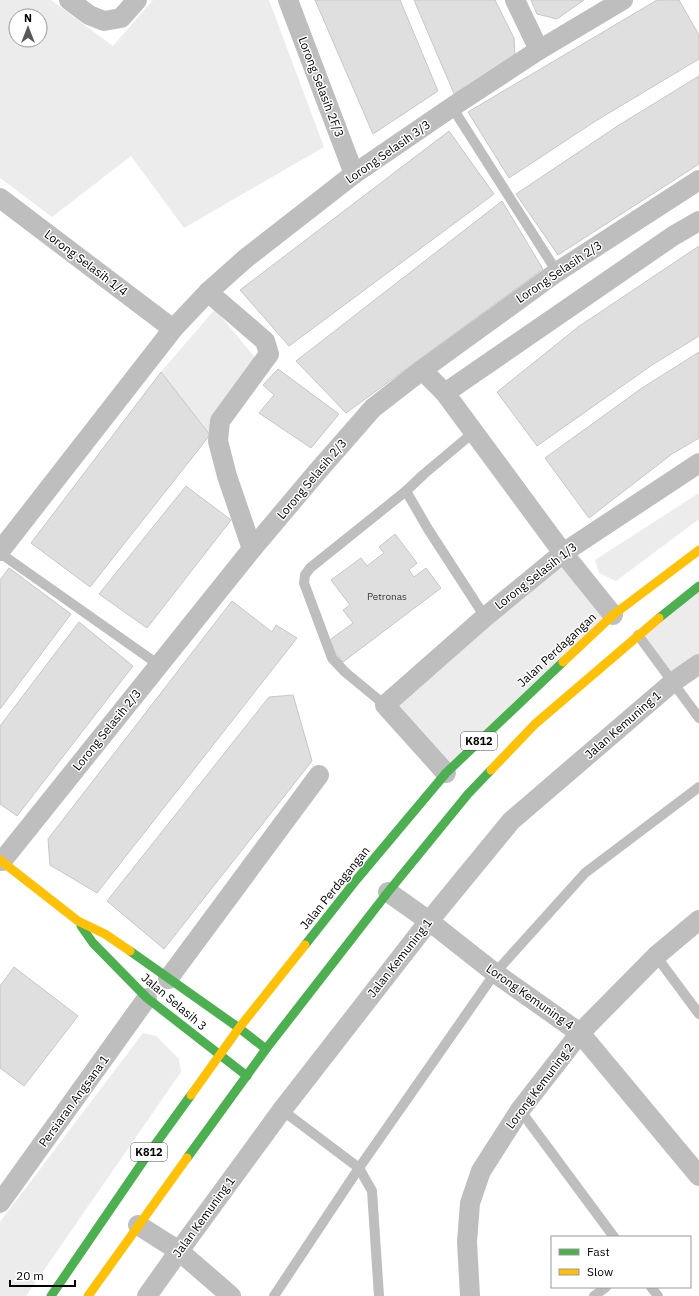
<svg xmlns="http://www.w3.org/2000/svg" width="699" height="1296" font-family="'IBM Plex Sans',sans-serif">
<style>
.green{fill:#ececec;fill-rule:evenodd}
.building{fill:#dfdfdf;stroke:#c7c7c7}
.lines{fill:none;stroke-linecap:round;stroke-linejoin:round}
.lane{stroke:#bebebe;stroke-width:10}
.street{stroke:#bebebe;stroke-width:20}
.fast{stroke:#4caf50;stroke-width:9}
.slow{stroke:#ffc107;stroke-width:9}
.labels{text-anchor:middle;stroke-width:3;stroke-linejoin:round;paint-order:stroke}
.number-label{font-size:10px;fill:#383838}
.shield{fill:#fff;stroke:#4c4c4c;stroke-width:1}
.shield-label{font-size:11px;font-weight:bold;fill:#000}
.street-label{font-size:12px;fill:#000;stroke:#fff}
</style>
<rect width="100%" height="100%" fill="#fff"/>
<!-- green -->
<g class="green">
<path d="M0,0H51L113,46L153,0H269L324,147L184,228L131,156L52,217L0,178ZM16,16H40V40H16Z"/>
<path d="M215,309L262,366L210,435L161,372Z"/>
<path d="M699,493V519L616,581L599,573L595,560Z"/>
<path d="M563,553L613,615L446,773L385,705Z"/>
<path d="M699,586V664L673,682L638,635Z"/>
<path d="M143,1033L156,1036L179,1059L181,1072L26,1296H0V1222Z"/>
</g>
<!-- building -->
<g class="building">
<path d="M315,0H400L438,91L373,134Z"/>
<path d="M414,0H495L514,38L515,56L455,96Z"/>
<path d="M531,0H584L557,19L537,14Z"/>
<path d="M657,0H679L699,35V59L594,122L509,178L468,112Z"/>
<path d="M699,76V164L558,255L516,194L619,125Z"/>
<path d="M449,131L494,194L289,346L240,290Z"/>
<path d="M502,201L543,269L346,413L296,361Z"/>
<path d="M699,246V336L652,365L537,446L497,392L578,327Z"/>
<path d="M699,352V438L672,454L589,518L545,458L642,388Z"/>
<path d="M278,369L339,414L311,448L259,413L274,395L263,385Z"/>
<path d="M161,372L210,435L90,587L31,543Z"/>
<path d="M186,486L231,520L147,628L99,594Z"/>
<path d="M395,534L417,563L409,570L414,577L426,568L441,588L343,662L327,642L353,623L343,610L350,605L331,580L361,558L367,566L384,553L379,547Z"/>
<path d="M9,568L71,614L0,709V580Z"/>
<path d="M232,601L272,632L276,625L297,638L97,893L50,865L48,839Z"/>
<path d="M79,622L133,666L17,816L0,804V726Z"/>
<path d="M293,695L312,761L164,949L107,901L269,697Z"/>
<path d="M14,967L78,1016L24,1086L0,1068V986Z"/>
</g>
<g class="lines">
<!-- lane -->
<g class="lane">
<path d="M452,107L557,272"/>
<path d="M474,432L424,474L406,491L428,529L485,617"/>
<path d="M0,553L159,665"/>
<path d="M638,635L699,718"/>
<path d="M385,705L345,672L332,658L304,583L305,575L310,568L406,491"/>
<path d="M656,956L699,1014"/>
<path d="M282,1110L359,1168L372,1191L379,1296"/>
<path d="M520,1110L614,1237"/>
<path d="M651,1287L658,1296"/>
<path d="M274,1296L359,1168L495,973L585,873L699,787"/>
<path d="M594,1296L606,1287"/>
</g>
<!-- street -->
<g class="street">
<path d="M69,0L89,15L104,21L121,18L137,0"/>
<path d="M288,0L354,174"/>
<path d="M515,0L539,50"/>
<path d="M0,198L173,329"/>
<path d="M208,292L265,341L269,354L220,421L218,441L227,476L252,549"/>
<path d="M422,370L445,393L563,553L613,615"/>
<path d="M445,393L673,236L699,221"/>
<path d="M0,551L173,329L208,292L245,259L354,174L452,107L539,50L623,0"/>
<path d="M446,773L385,705L485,617L563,553L699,463"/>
<path d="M2,861L252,549L317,472L373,408L422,370L557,272L699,180"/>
<path d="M388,892L429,921L495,973L580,1033L699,1176"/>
<path d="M168,979L319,775"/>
<path d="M0,1203L147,998"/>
<path d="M138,1225L179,1251L231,1296"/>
<path d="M147,1296L179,1251L282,1110L429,921L511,821L673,682L699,664"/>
<path d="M470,1296L467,1242L470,1203L481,1171L520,1110L580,1033L656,956L699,920"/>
</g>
<!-- fast -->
<g class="fast">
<path d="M659,618L699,586"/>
<path d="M81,926L93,943L147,998L247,1076"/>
<path d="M305,945L357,879L446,773L563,662"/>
<path d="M130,951L239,1028L266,1049"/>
<path d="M187,1158L266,1049L388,892L468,794L491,770"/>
<path d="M51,1296L144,1160L191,1095"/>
</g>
<!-- slow -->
<g class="slow">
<path d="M563,662L613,615L699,550"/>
<path d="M491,770L535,724L659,618"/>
<path d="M0,860L78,921L105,934L130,951"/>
<path d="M191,1095L239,1028L305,945"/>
<path d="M88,1296L187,1158"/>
</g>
</g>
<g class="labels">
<!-- number labels -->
<g class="number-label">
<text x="387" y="600">Petronas</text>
</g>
<!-- shield labels -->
<g class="shield">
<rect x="461" y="732" width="36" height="18" rx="3"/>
<rect x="131" y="1143" width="36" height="18" rx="3"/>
</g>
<g class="shield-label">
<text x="479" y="745">K812</text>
<text x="149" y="1156">K812</text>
</g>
<!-- street labels -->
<g class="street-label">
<text transform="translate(321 87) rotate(69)" y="4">Lorong Selasih 2F/3</text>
<text transform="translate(388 152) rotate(-35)" y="4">Lorong Selasih 3/3</text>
<text transform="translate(86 263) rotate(37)" y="4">Lorong Selasih 1/4</text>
<text transform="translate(559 272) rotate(-34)" y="4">Lorong Selasih 2/3</text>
<text transform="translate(312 479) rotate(-50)" y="4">Lorong Selasih 2/3</text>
<text transform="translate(536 576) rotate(-38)" y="4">Lorong Selasih 1/3</text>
<text transform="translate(557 650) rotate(-43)" y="4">Jalan Perdagangan</text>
<text transform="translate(623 725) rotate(-41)" y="4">Jalan Kemuning 1</text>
<text transform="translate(107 730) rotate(-51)" y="4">Lorong Selasih 2/3</text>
<text transform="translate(335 888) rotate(-51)" y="4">Jalan Perdagangan</text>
<text transform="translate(400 958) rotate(-52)" y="4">Jalan Kemuning 1</text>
<text transform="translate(530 997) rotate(35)" y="4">Lorong Kemuning 4</text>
<text transform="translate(174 1002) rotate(40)" y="4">Jalan Selasih 3</text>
<text transform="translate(540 1086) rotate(-53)" y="4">Lorong Kemuning 2</text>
<text transform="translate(74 1101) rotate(-54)" y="4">Persiaran Angsana 1</text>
<text transform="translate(204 1217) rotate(-54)" y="4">Jalan Kemuning 1</text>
</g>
</g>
<!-- legend -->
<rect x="551" y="1236" width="140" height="52" fill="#ffffff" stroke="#999999"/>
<rect x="559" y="1249" width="20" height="6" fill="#4caf50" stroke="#999999"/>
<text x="587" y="1256" font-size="12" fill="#000000">Fast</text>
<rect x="559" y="1269" width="20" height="6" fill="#ffc107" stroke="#999999"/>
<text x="587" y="1276" font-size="12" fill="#000000">Slow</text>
<!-- north arrow -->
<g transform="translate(28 28)"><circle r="19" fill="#ffffff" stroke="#999999"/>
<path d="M0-3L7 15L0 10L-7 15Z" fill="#595959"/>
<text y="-6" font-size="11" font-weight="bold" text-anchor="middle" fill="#000000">N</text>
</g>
<!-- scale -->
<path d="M10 1280v6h65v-6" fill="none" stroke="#000000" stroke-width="2"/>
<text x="16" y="1280" font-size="12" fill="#000000" stroke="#ffffff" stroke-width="3" paint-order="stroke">20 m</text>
</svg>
